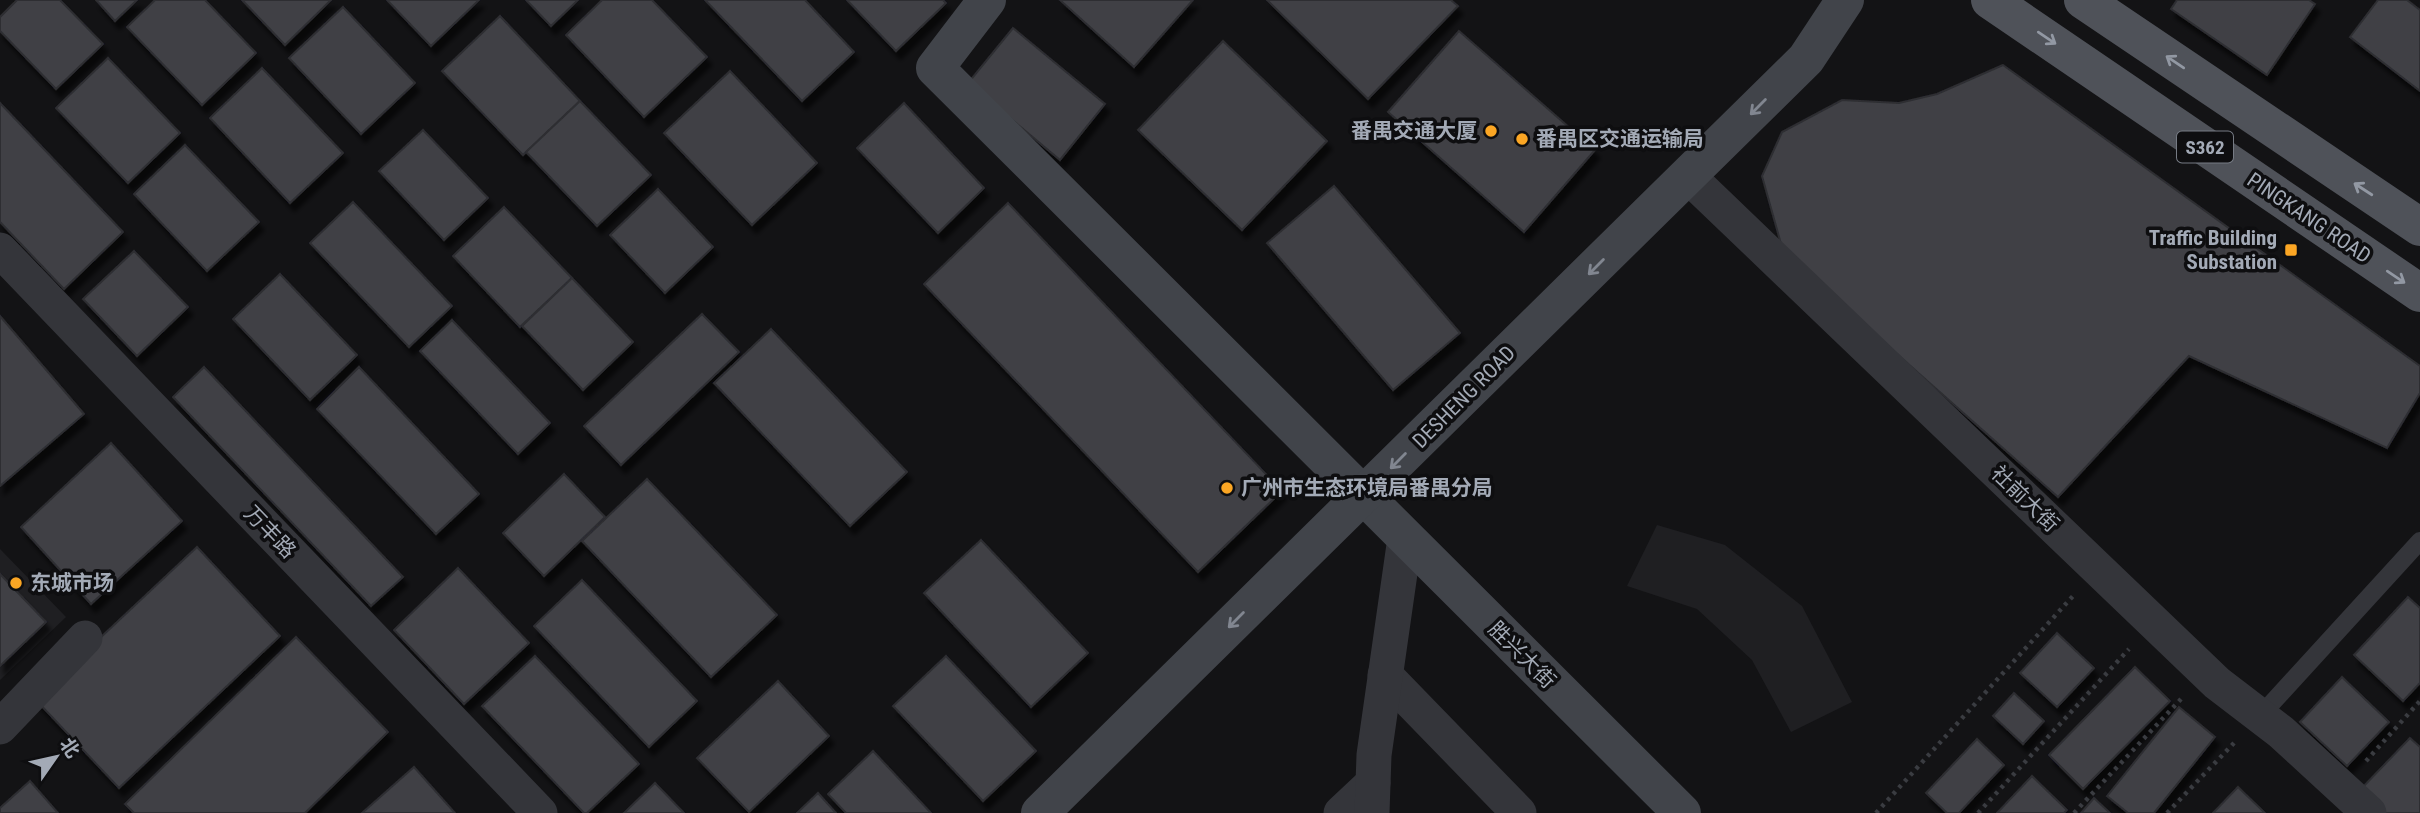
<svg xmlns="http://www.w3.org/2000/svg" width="2420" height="813" font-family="'Roboto Condensed','Noto Sans SC',sans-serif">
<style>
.built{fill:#1f1f22}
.building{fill:#3f4045;stroke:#2d2d31;stroke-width:2;filter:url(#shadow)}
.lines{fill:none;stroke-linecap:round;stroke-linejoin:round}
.path{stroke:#3a3c41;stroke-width:4.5;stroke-dasharray:3.5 5;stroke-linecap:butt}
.lane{stroke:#34353a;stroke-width:18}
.street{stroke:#34353a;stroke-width:35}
.secondary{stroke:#41444a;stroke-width:38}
.primary{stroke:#4f5259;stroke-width:38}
.oneway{stroke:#9298a3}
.oneway2{stroke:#818690}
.poi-dot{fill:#fba624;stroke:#0e0e10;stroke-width:2.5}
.labels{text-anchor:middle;stroke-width:7;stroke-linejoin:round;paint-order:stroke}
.shield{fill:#0e0e10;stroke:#767b84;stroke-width:2}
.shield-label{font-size:19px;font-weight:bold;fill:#a3aab6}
.poi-label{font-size:21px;font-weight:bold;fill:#a3aab6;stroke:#0e0e10;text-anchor:start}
.street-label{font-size:21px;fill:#a3aab6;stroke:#0e0e10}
</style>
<defs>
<filter id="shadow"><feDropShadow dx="4.5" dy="8" stdDeviation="2" flood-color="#0009"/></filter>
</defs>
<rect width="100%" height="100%" fill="#131315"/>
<!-- built -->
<g class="built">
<path d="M1657,525L1725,545L1802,606L1852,702L1791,732L1752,660L1697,609L1627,586Z"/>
<path d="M0,549L66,617L0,680Z"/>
</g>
<!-- building -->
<g class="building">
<path d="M17,0H60L103,44L56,89L0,31V17Z"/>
<path d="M96,0H137L115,21Z"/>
<path d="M155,0H205L256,53L202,105L127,27Z"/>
<path d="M242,0H331L285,45Z"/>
<path d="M387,0H479L431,46Z"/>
<path d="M526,0H578L551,26Z"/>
<path d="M602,0H652L707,57L644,117L566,35Z"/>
<path d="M705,0H805L854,52L802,101Z"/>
<path d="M847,0H943L946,3L896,51Z"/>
<path d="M1060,0H1193L1134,67Z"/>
<path d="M1267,0H1451L1458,6L1368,99Z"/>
<path d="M2177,0H2309L2315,4L2267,75L2171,9Z"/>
<path d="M2378,0H2407L2420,10V91L2350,37Z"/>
<path d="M343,7L415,83L361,134L289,58Z"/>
<path d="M500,16L580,101L523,155L442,71Z"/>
<path d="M1013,28L1105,104L1060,160L968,83Z"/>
<path d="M1459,31L1595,150L1524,232L1388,112Z"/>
<path d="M1223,41L1327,141L1242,230L1138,130Z"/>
<path d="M108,58L180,133L128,183L56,108Z"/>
<path d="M2003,65L2420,366V393L2387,448L2189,356L2058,497L1871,331L1781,244L1762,176L1782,132L1842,100L1899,103L1937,94Z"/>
<path d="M262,68L343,153L290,203L210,118Z"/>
<path d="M730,71L817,163L752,225L664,133Z"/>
<path d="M580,101L651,175L597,226L526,152Z"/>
<path d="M0,103L123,232L64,289L0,222Z"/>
<path d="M904,103L984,188L938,233L857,148Z"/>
<path d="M423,130L488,198L444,240L379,171Z"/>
<path d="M185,145L259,222L207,271L134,194Z"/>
<path d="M1334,186L1460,333L1393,390L1267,243Z"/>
<path d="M658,189L713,247L665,293L610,235Z"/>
<path d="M353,202L452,306L409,347L310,243Z"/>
<path d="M1008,203L1282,491L1198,572L924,284Z"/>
<path d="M504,207L572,278L520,327L453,256Z"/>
<path d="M134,251L188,307L137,356L83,299Z"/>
<path d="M280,274L357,355L310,400L233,319Z"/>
<path d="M572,278L633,342L583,390L522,326Z"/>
<path d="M702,314L739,352L621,465L584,426Z"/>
<path d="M0,316L84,414L0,486Z"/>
<path d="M452,320L550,423L518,454L420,351Z"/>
<path d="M771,329L907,472L850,526L714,383Z"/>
<path d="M204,367L403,577L371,606L173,397Z"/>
<path d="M359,367L479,494L436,534L317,409Z"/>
<path d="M111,443L182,521L91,604L21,527Z"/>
<path d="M564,474L605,517L544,576L503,533Z"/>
<path d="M647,479L777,615L711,677L582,541Z"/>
<path d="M981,540L1088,653L1031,707L924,593Z"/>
<path d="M197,547L280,636L119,788L35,699Z"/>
<path d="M458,568L529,643L464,704L394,630Z"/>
<path d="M0,574L46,622L0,666Z"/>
<path d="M582,580L697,701L649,747L534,626Z"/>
<path d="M2408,597L2420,608V683L2403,701L2354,655Z"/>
<path d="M2057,633L2094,668L2057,707L2020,673Z"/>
<path d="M296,637L388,732L305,813H134L125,804Z"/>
<path d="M535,656L639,764L587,813H584L482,706Z"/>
<path d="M946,656L1036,751L983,801L893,706Z"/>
<path d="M2135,667L2170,701L2083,789L2049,755Z"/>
<path d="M2342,677L2389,722L2347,766L2300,722Z"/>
<path d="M778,681L829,736L749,812L697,758Z"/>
<path d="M2014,693L2044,721L2023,744L1993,716Z"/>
<path d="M2179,707L2215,737L2154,813H2128L2107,796Z"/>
<path d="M2410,738L2420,747V813H2385L2360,790Z"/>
<path d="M1977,739L2004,765L1959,813H1947L1926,793Z"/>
<path d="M873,751L931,813H846L828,794Z"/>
<path d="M414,767L455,813H362Z"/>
<path d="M2032,776L2067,810L2064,813H1997Z"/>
<path d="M30,781L58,813H0V808Z"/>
<path d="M655,783L684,813H624Z"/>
<path d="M2238,787L2265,813H2213Z"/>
<path d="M818,793L836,813H797Z"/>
<path d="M2094,798L2110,813H2081Z"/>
</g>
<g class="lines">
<!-- path -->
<g class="path">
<path d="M2366,761L2420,701"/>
<path d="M1876,813L2073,596"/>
<path d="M1978,813L2129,649"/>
<path d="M2074,813L2181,699"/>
<path d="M2167,813L2234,743"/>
</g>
<!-- lane -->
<path class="lane" d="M2260,716L2420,541"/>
<!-- street -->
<g class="street">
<path d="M1688,176L2217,683L2281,732L2369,813"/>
<path d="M0,250L540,813"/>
<path d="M1385,675L1519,813"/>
<path d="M0,727L85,638"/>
<path d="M1341,813L1373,783"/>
<path d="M1372,813L1374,755L1405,538"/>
</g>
<!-- secondary -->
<g class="secondary">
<path d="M987,0L935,68L1682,813"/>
<path d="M1040,813L1806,59L1845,0"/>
</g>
<!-- primary -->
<g class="primary">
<path d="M1990,0L2420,293"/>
<path d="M2083,0L2420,227"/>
</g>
</g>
<!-- one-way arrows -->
<defs><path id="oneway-shaft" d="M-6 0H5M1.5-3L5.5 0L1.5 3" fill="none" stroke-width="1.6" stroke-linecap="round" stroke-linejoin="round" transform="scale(1.75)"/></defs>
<g class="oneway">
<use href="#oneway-shaft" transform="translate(2047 38) rotate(34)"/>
<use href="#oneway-shaft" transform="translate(2175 62) rotate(-146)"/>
<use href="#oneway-shaft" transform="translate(2363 189) rotate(-147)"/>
<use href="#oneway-shaft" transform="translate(2396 277) rotate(34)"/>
</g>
<g class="oneway2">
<use href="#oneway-shaft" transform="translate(1758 107) rotate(135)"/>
<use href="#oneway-shaft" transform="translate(1596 267) rotate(135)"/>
<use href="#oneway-shaft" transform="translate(1398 461) rotate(135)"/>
<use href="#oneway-shaft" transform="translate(1236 620) rotate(135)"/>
</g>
<!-- markers -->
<g class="poi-dot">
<circle cx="1491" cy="131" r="7"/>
<circle cx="1522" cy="139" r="7"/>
<rect x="2284" y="243" width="14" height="14" rx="3.5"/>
<circle cx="1227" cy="488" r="7"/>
<circle cx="16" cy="583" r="7"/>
</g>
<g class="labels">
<!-- shield labels -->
<rect class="shield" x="2177" y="131.5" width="56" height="31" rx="5"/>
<g class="shield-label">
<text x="2205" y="154">S362</text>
</g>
<!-- poi labels -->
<g class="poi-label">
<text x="1477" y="138" text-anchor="end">番禺交通大厦</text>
<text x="1536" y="146">番禺区交通运输局</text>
<text x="2277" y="245" text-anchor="end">Traffic Building<tspan x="2277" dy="24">Substation</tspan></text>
<text x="1241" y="495">广州市生态环境局番禺分局</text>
<text x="30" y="590">东城市场</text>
</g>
<!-- street labels -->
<g class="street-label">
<text transform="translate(2309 218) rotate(34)" y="7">PINGKANG ROAD</text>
<text transform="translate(1464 397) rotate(-45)" y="7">DESHENG ROAD</text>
<text transform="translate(2025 499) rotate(44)" y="7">社前大街</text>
<text transform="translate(270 532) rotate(46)" y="7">万丰路</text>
<text transform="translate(1522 655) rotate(45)" y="7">胜兴大街</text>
</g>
</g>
<!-- north arrow -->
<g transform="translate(56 757) rotate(56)" stroke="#0e0e10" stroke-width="5" paint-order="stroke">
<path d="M0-5L12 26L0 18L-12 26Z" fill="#a3aab6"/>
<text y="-10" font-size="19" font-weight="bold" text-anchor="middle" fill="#a3aab6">北</text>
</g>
</svg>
